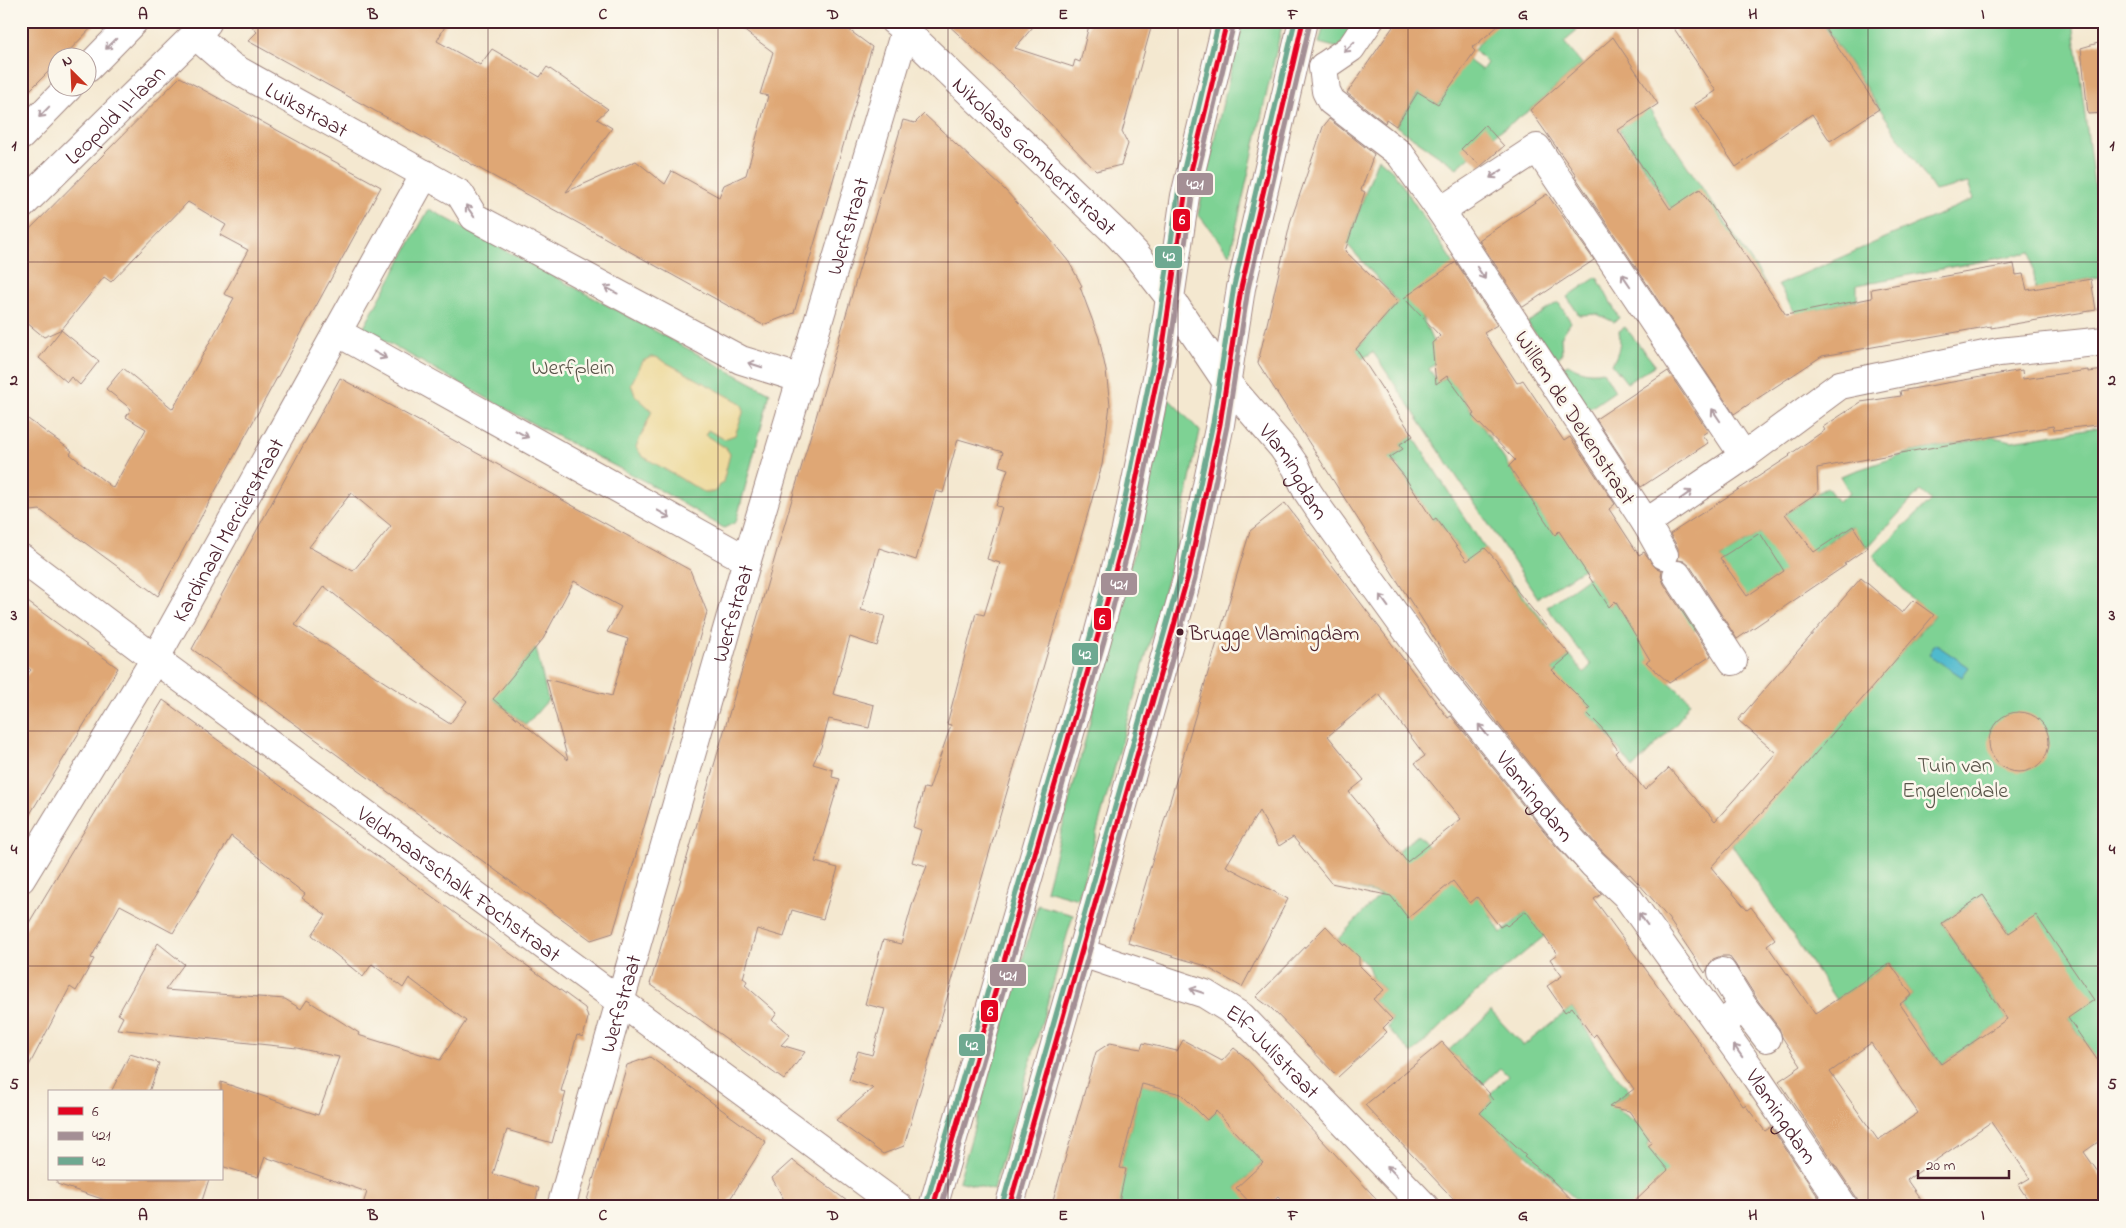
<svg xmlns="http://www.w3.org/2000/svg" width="2126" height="1228" font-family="'Indie Flower',sans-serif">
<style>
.green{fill:#7ed294;stroke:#647860}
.sand{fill:#eeda9e;stroke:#9c7c64}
.water{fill:#50bacd;stroke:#4d6c7c}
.building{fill:#dfa775;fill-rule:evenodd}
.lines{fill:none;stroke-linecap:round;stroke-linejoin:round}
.minor-casing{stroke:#9f847e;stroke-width:30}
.major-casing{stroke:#9f847e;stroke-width:30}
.minor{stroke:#fff;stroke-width:28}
.major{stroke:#fff;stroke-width:28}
.bus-1-casing{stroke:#fbf7ec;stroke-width:9}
.bus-2-casing{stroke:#fbf7ec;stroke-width:9}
.bus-3-casing{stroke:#fbf7ec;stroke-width:9}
.bus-1{stroke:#e40521;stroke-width:5}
.bus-2{stroke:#a48f95;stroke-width:5}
.bus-3{stroke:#6ea991;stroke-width:5}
.oneway{stroke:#ae9aa0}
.grid{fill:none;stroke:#4a1f2b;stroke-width:1;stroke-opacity:0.55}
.bus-dot{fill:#4a1f2b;stroke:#fbf7ec;stroke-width:2}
.labels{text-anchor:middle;stroke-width:5;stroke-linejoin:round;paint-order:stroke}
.bus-label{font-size:21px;fill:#4a1f2b;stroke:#fbf7ec;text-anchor:start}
.street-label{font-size:22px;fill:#4a1f2b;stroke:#fbf7ec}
.park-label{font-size:22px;fill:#5a554a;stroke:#fbf7ec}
.line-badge{stroke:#fbf7ec;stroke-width:2}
.badge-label{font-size:14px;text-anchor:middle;font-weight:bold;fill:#fff}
.neatline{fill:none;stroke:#4a1f2b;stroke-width:2}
.grid-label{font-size:16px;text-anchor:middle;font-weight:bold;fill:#4a1f2b}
</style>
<rect width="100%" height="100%" fill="#fbf7ec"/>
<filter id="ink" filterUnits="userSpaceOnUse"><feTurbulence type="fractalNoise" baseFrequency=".02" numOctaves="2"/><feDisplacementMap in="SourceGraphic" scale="10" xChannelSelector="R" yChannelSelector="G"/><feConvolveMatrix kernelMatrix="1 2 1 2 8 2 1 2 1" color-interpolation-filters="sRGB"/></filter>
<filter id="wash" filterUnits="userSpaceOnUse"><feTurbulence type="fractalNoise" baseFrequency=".0096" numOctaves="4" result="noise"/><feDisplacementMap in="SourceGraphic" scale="20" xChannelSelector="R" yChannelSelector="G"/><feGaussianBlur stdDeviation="1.12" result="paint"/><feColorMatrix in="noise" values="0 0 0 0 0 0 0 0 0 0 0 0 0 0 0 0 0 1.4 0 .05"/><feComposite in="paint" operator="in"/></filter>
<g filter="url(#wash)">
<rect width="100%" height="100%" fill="#f4e8d0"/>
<!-- green -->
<g class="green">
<path d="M1243,21H1283L1230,255L1198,214L1217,127Z"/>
<path d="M1325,21H1358L1338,48L1319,43Z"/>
<path d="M1502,21H1571L1577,31L1564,42L1582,64L1530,110L1494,135L1457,168L1396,126L1419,92L1438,104L1446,93L1454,50L1482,70L1487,63L1474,50L1491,28Z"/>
<path d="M1821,21H2073L2101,239L2103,276L2036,290L2031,252L1857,285V300L1796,314L1778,285L1974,199L1968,183L1935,191Z"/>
<path d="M1649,109L1760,274L1769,291L1759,343L1619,129Z"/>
<path d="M1378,158L1393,171L1454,264L1417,305L1433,342L1443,354L1429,369L1438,382L1448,376L1555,534L1559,531L1591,564L1538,598L1373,352L1362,359L1356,350L1398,302L1347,244Z"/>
<path d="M429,209L770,393L736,522L724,528L648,483L537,426L363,329Z"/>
<path d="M1597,277L1619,318L1614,322L1597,314L1579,315L1567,297Z"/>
<path d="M1558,302L1571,322L1561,337L1562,355L1556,359L1527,323Z"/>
<path d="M1625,327L1655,365L1627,383L1612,364C1619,353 1621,343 1619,331Z"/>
<path d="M1568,364C1579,371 1589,374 1603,371L1615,391L1586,411L1562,367Z"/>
<path d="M1169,399L1200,431L1176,548L1078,899L1046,890L1139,534Z"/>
<path d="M2105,426V1071L1983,895L1942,923L2007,1019L1941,1064L1901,1004L1912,995L1890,963L1836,1000L1732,845L1934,616L1913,600L1873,556L1931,500L1920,491L1867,548L1852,526L1746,597L1720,558L1760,533L1768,544L1794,526L1785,514L1827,487L1838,502L1850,493L1840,476L1911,452L1993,437L2012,441Z"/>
<path d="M1413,436L1481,543L1549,628L1519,653L1445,555L1457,546L1436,518L1426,525L1424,506L1395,462L1391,464L1388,459L1403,449L1400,444Z"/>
<path d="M1590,576L1609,607L1615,601L1633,630L1678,600L1701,626L1647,662L1690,701L1678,722L1633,768L1601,726L1586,712L1590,708L1570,688L1568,689L1552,670L1570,655L1584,673L1591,665L1547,607Z"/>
<path d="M536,648L548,700L526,725L492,698Z"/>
<path d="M1418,835L1440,863L1490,868L1461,891L1470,902L1493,885L1505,901L1489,913L1501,933L1534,905L1553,929L1475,993L1412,1054L1388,1028L1392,1019L1373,999L1384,989L1372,978L1368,966L1338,939L1380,895L1351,887Z"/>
<path d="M1038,905L1073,915L993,1190L959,1181Z"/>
<path d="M1572,1007L1608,1065L1630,1092L1614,1103L1617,1109L1639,1124L1650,1139L1648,1146L1676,1135L1671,1207H1584L1507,1137L1468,1125L1493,1100L1489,1095L1508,1076L1500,1068L1483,1084L1449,1050L1491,1011L1523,1046Z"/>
<path d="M1128,1080L1185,1095L1207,1120L1220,1108C1233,1129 1244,1149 1267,1158L1236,1188L1257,1207H1133L1099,1199L1124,1178L1126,1170L1120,1168L1137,1103Z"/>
</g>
<!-- sand -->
<path class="sand" d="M651,357H656L739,402L743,407V413L735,435L724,439L708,430L705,435L726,448L730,454L723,482L714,492H704L642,456L636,447L652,411L635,395L631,384L643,361Z"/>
<!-- water -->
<path class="water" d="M1935,644L1969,667L1962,677L1929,655Z"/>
<g id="blocks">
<!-- building -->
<g class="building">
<path d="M21,21H98L62,58H58V62L21,99Z"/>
<path d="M247,21H448L437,41L480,65L492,49L540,77L547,67L608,109L597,119L612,128L566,192L636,161L665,184L672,171L719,197L724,185L746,175L768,96L760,94L773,52L731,21H837L872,47L794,313L763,325L248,41L257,32Z"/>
<path d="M944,21H1038L1015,48L1073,67L1075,60L1080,62L1090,21H1153L1122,132L1128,144L1121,165L1096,171L1014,86Z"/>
<path d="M1397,21H1504L1472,48L1475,51L1438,104L1418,92L1396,126L1386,119L1385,123L1347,93Z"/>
<path d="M1669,21H1820L1879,109L1830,141L1812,114L1736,167L1694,105L1716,91Z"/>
<path d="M1613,37L1658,104L1618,130L1670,209L1700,189L1786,315L1872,298L1871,289L2014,264L2016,275L2023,274L2027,290L2091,279L2096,310L1991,328V326L1822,356L1734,414L1575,176L1576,175L1530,110Z"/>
<path d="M2105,41V113L2088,114L2081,48Z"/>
<path d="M180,77L381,187L158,596L40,510L31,511L21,446V414L72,451L70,454L113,488L146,429L126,417L131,409L106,389L123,368L173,409L234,298L224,294L248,250L220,235L226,225L188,202L111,282L104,277L62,329L44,337L21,318V238Z"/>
<path d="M924,114L1004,189L1045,233L1069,262L1082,286L1080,287L1099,338L1106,371L1110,405L1102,465L904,1146L883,1154L836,1120L873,1088L849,1080L858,1051L872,1055L885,1009L865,1004L883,940L901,944L913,902L927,866L912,862L921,830L913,827L924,788L929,789L951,725L947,724L976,613L984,615L1000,563L987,559L1002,507L996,506L1008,469L999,466L1003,452L958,439L943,493L936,491L916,560L879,548L861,610L885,616L877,646L850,637L833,694L874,705L869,728L829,719L821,747L813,764L833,770L832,777L840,779L815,862L838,868L823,919L792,910L784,937L757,929L743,978L747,981L745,985L777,1013L772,1020L790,1035L781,1045L805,1052L784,1080L650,984L903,120L915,123Z"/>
<path d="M1329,119L1374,154L1361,190L1365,192L1345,251L1398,302L1356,349L1413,436L1400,444L1403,449L1389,458L1404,476L1433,520L1436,518L1467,561L1485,548L1496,560L1518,592L1570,655L1552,670L1590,708L1586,712L1601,727L1618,750L1615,753L1645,790L1669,768L1715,821L1776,753L1738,720L1861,578L1902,613L1913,600L1934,615L1791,782L1711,867L1747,910L1751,907L1764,924L1775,939L1767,945L1815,1014L1890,963L1912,995L1900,1004L1941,1064L2007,1019L1942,923L1983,895L2009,933L2036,915L2094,1000L2068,1018L2105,1071V1137L2084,1152L2105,1182V1207H2033L2018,1185L2030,1178L1991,1122L1907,1180L1926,1207H1859L1857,1198L1779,1081L1801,1066L1782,1037L1779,1028L1759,1002L1735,964L1729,956H1721L1713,959L1705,973L1668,918L1654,901L1630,874L1628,875L1604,853L1580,826L1450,663L1258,363L1291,220L1323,127ZM1871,1043L1918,1113L1878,1140L1830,1072Z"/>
<path d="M1485,125L1504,146L1481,166L1461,149Z"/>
<path d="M1547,194L1594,260L1523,307L1479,240Z"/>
<path d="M1456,262L1497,325L1484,333L1517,383L1523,380L1564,441L1570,437L1615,504L1609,509L1639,555L1644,552L1656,568L1662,570L1661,576L1664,584L1711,656L1669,683L1646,662L1650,660L1615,601L1609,607L1559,531L1555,535L1509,466L1515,460L1472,416L1475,414L1447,376L1436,384L1432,343L1440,336L1404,298Z"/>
<path d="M61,330L99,361L80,385L71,377L67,382L39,358Z"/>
<path d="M2022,370L2023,379L2088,370V372L2105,370V424L2054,430L2053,426L1817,468L1818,492L1785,514L1814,552L1853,526L1867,548L1844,564L1846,565L1737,639L1690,566L1684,561L1678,560V548L1670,534L1790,456L1789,455L1825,430L1823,427L1861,402L1901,396L1900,391ZM1760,533L1784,571L1747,596L1720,558Z"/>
<path d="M1668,371L1708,431L1702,435L1708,443L1641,487L1596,419Z"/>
<path d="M340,378L690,570L707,612L613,933L591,940L192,649ZM351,493L391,526L353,571L309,547ZM574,581L621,607L607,632L628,639L612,696L546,679L568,760L493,699L543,639ZM324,586L467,701L450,724L295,625Z"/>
<path d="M1285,503L1448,718L1451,716L1556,846L1602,894L1594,899L1708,1054L1743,1106L1745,1105L1765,1131L1771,1127L1825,1207H1629L1668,1170L1648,1146L1652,1143L1629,1111L1609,1107L1634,1089L1596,1034L1593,1037L1572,1007L1565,1012L1547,986L1562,976L1550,959L1557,954L1526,911L1507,926L1505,924L1500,927L1477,897L1470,903L1453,881L1408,918L1391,896L1331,883L1293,837L1279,846L1259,811L1226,866L1288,899L1242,987L1203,965L1128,943L1250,531ZM1379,694L1425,756L1415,763L1461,819L1407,862L1349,792L1364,780L1328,736Z"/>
<path d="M21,597L118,668L21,829V681L31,670L21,662Z"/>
<path d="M163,700L585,1008L588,1018L583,1037L577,1035L561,1091L566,1092L552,1143L507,1130L493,1174L539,1188L534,1207H362L367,1192L265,1157L258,1177L221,1166V1082L318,1115L339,1057L297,1048L117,1029L123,1017L118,1014L158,943L184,964L165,990L285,999L301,1009L307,1000L359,1033L358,1035L440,1060L466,1021L409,978L403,988L372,964L363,977L312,935L326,915L302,898L305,894L231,836L173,933L120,905L91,958L94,959L76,991L70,987L21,1081V936Z"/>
<circle cx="2019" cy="742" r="30"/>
<path d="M1326,926L1344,945L1345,944L1359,957V965L1384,990L1373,999L1392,1019L1383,1028L1387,1032L1338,1077L1271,1008L1256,997Z"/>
<path d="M1183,1040L1222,1061L1234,1048L1244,1056L1384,1207H1287L1278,1197L1267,1207H1254L1236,1188L1263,1163L1216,1111L1207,1120L1181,1094L1142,1084L1120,1168L1126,1169L1118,1207H1051L1096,1052L1110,1043L1141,1049L1143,1043L1177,1051Z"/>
<path d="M1442,1042L1490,1094L1489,1095L1493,1100L1480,1113L1526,1155L1524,1157L1550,1178L1578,1207H1461L1365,1105Z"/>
<path d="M130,1054L159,1063L149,1092H111Z"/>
<path d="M650,1057L766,1142L725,1207H585L627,1065Z"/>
<path d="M792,1160L855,1207H788L772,1178Z"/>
<path d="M57,1179H209L200,1207H126L57,1184Z"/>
</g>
</g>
</g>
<g filter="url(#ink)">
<use href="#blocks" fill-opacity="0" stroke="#9f847e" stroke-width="1"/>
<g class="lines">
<defs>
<g id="minor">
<path id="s1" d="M894,21L905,30L1118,235L1135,253L1170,298"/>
<path id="s2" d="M195,35L232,67L460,194L474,217L741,360L802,379"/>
<path d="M1323,67L1326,91L1331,101L1400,154L1441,211"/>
<path d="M1323,67L1351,48L1369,21"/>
<path d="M88,68L134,21"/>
<path d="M21,136L68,88"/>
<path id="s3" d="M21,206L207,23"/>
<path d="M337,332L747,560"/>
<path id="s4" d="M1228,384L1283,448L1296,467L1307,491L1319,509L1444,682L1568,836L1593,864L1626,895L1752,1071L1844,1207"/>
<path d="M1646,523L1744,456L1840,385L1999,352L2105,341"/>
<path d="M1664,555L1646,523L1441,211L1537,148L1744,456"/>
<path id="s5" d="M21,558L155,659L899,1207"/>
<path d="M1677,575L1733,661"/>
<path id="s6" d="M21,879L155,659L425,174"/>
<path id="s7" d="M1082,953L1205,994L1242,1017L1425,1207"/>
<path d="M1744,1008L1767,1038"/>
<path d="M1719,1025L1744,1008L1722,972"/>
<path id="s8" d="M561,1207L747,560L908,21"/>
</g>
<g id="major">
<path d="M1170,298L1228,384"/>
<path d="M933,1207L1097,639L1126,530L1161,359L1185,196L1227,21"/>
<path d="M1009,1207L1188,576L1220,424L1241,288L1303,21"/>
</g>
</defs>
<!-- minor casing -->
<use href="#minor" class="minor-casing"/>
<!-- major casing -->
<use href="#major" class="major-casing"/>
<!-- minor -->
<use href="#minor" class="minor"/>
<!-- major -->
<use href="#major" class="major"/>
<defs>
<g id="bus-1">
<path d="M933,1207L1097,639L1126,530L1161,359L1185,196L1227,21"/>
<path d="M1009,1207L1188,576L1220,424L1241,288L1303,21"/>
</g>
<g id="bus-2">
<path d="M941,1207L1104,641L1133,532L1168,361L1192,197L1234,23"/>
<path d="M1017,1207L1195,578L1227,426L1248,289L1310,23"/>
</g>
<g id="bus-3">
<path d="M926,1205L1090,637L1119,528L1154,358L1178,194L1219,21"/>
<path d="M1002,1205L1181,574L1213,423L1234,286L1295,21"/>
</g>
</defs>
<!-- bus-1 casing -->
<use href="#bus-1" class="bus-1-casing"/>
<!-- bus-2 casing -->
<use href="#bus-2" class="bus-2-casing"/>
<!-- bus-3 casing -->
<use href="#bus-3" class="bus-3-casing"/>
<!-- bus-1 -->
<use href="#bus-1" class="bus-1"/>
<!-- bus-2 -->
<use href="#bus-2" class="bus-2"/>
<!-- bus-3 -->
<use href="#bus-3" class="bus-3"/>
</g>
<!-- one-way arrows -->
<defs><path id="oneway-shaft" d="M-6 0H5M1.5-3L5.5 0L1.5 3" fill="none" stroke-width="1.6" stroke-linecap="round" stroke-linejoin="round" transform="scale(1.25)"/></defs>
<g class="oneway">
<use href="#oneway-shaft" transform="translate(111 44) rotate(135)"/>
<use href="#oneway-shaft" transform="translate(1349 47) rotate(136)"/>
<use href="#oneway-shaft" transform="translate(44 112) rotate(134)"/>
<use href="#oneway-shaft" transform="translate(1496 174) rotate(147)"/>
<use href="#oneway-shaft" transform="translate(470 211) rotate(-125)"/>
<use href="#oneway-shaft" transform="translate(1481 273) rotate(56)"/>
<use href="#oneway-shaft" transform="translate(1626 280) rotate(-124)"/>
<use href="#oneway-shaft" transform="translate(611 290) rotate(-152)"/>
<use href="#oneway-shaft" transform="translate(380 355) rotate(29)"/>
<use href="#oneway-shaft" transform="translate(755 365) rotate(-162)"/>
<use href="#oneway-shaft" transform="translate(1716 415) rotate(-124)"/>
<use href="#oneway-shaft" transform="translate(522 434) rotate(29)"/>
<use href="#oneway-shaft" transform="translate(1686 495) rotate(-35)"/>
<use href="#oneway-shaft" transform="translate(664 514) rotate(29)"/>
<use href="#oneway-shaft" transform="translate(1384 601) rotate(-126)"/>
<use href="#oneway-shaft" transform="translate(1483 730) rotate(-129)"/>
<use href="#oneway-shaft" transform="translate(1643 919) rotate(-126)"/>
<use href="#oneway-shaft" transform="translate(1197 991) rotate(-162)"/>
<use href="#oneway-shaft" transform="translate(1738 1051) rotate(-125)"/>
<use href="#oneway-shaft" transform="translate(1392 1171) rotate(-134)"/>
</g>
</g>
<!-- grid -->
<path class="grid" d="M258,21V1207M488,21V1207M718,21V1207M948,21V1207M1178,21V1207M1408,21V1207M1638,21V1207M1868,21V1207M21,262H2105M21,497H2105M21,731H2105M21,966H2105"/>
<!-- markers -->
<circle class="bus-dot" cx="1180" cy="632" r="4.5"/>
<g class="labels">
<!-- bus labels -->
<g class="bus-label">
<text x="1189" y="640">Brugge Vlamingdam</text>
</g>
<!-- street labels -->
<g class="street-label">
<text dy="8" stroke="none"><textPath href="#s2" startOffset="135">Luikstraat</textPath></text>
<text dy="8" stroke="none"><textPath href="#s3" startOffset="131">Leopold II-laan</textPath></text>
<text dy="8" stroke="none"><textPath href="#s1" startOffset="195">Nikolaas Gombertstraat</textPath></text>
<text dy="8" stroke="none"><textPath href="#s8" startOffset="1022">Werfstraat</textPath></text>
<text transform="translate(1576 417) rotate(57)" y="8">Willem de Dekenstraat</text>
<text dy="8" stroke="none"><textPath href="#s4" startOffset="110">Vlamingdam</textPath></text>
<text dy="8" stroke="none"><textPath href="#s6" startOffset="406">Kardinaal Mercierstraat</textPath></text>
<text dy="8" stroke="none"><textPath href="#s8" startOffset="618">Werfstraat</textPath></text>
<text dy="8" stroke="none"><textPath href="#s4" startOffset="515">Vlamingdam</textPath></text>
<text dy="8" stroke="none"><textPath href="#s5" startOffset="546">Veldmaarschalk Fochstraat</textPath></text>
<text dy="8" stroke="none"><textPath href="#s8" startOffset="212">Werfstraat</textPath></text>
<text dy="8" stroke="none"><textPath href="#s7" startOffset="219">Elf-Julistraat</textPath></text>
<text dy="8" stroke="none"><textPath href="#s4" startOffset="920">Vlamingdam</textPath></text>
</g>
<!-- park labels -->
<g class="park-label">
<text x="573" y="374">Werfplein</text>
<text x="1955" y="772">Tuin van<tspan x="1955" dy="25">Engelendale</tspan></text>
</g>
</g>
<g class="line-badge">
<rect x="1176" y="172" width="38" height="24" rx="5" fill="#a48f95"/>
<rect x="1172" y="208" width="19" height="24" rx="5" fill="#e40521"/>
<rect x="1154" y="245" width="29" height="24" rx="5" fill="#6ea991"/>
<rect x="1100" y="572" width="38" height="24" rx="5" fill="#a48f95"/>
<rect x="1093" y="607" width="19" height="24" rx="5" fill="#e40521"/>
<rect x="1071" y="642" width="28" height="24" rx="5" fill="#6ea991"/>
<rect x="989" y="963" width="38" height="24" rx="5" fill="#a48f95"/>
<rect x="980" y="999" width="19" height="24" rx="5" fill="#e40521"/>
<rect x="958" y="1033" width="28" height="24" rx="5" fill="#6ea991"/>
</g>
<g class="badge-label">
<text x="1195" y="189">421</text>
<text x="1182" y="224">6</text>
<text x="1169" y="261">42</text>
<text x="1119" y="589">421</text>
<text x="1102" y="624">6</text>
<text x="1085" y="659">42</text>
<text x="1008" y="980">421</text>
<text x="990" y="1016">6</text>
<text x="972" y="1050">42</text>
</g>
<!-- margin -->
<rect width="2126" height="1228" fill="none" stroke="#fbf7ec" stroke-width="55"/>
<!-- legend -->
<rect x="48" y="1090" width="175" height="90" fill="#fbf7ec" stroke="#b4a19f"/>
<rect x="58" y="1107" width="25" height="8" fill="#e40521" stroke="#b4a19f"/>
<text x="92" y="1116" font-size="15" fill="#4a1f2b">6</text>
<rect x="58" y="1132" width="25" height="8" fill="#a48f95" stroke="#b4a19f"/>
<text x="92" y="1140" font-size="15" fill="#4a1f2b">421</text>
<rect x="58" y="1157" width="25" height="8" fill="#6ea991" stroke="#b4a19f"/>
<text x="92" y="1166" font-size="15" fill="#4a1f2b">42</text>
<!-- north arrow -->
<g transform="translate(72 72) rotate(336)"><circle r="24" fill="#fbf7ec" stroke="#b4a19f"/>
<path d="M0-4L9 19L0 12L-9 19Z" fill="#c8321e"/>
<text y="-8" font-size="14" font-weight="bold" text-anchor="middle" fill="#4a1f2b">N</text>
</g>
<!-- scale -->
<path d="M1918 1170v8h91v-8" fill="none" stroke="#4a1f2b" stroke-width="2.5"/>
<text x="1926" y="1170" font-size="15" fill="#4a1f2b" stroke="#fbf7ec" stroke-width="4" paint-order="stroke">20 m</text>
<rect x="28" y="28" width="2070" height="1172" class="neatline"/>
<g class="grid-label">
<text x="143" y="19">A</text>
<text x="373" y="19">B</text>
<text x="603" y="19">C</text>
<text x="833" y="19">D</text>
<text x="1063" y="19">E</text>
<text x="1293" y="19">F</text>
<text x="1523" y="19">G</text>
<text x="1753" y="19">H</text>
<text x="1983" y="19">I</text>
<text x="14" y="150">1</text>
<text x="2112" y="150">1</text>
<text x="14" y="385">2</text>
<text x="2112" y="385">2</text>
<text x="14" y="620">3</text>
<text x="2112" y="620">3</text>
<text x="14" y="854">4</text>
<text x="2112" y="854">4</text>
<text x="14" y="1089">5</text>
<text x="2112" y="1089">5</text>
<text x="143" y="1220">A</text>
<text x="373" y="1220">B</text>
<text x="603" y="1220">C</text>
<text x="833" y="1220">D</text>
<text x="1063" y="1220">E</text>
<text x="1293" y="1220">F</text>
<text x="1523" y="1220">G</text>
<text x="1753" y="1220">H</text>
<text x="1983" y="1220">I</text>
</g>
</svg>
